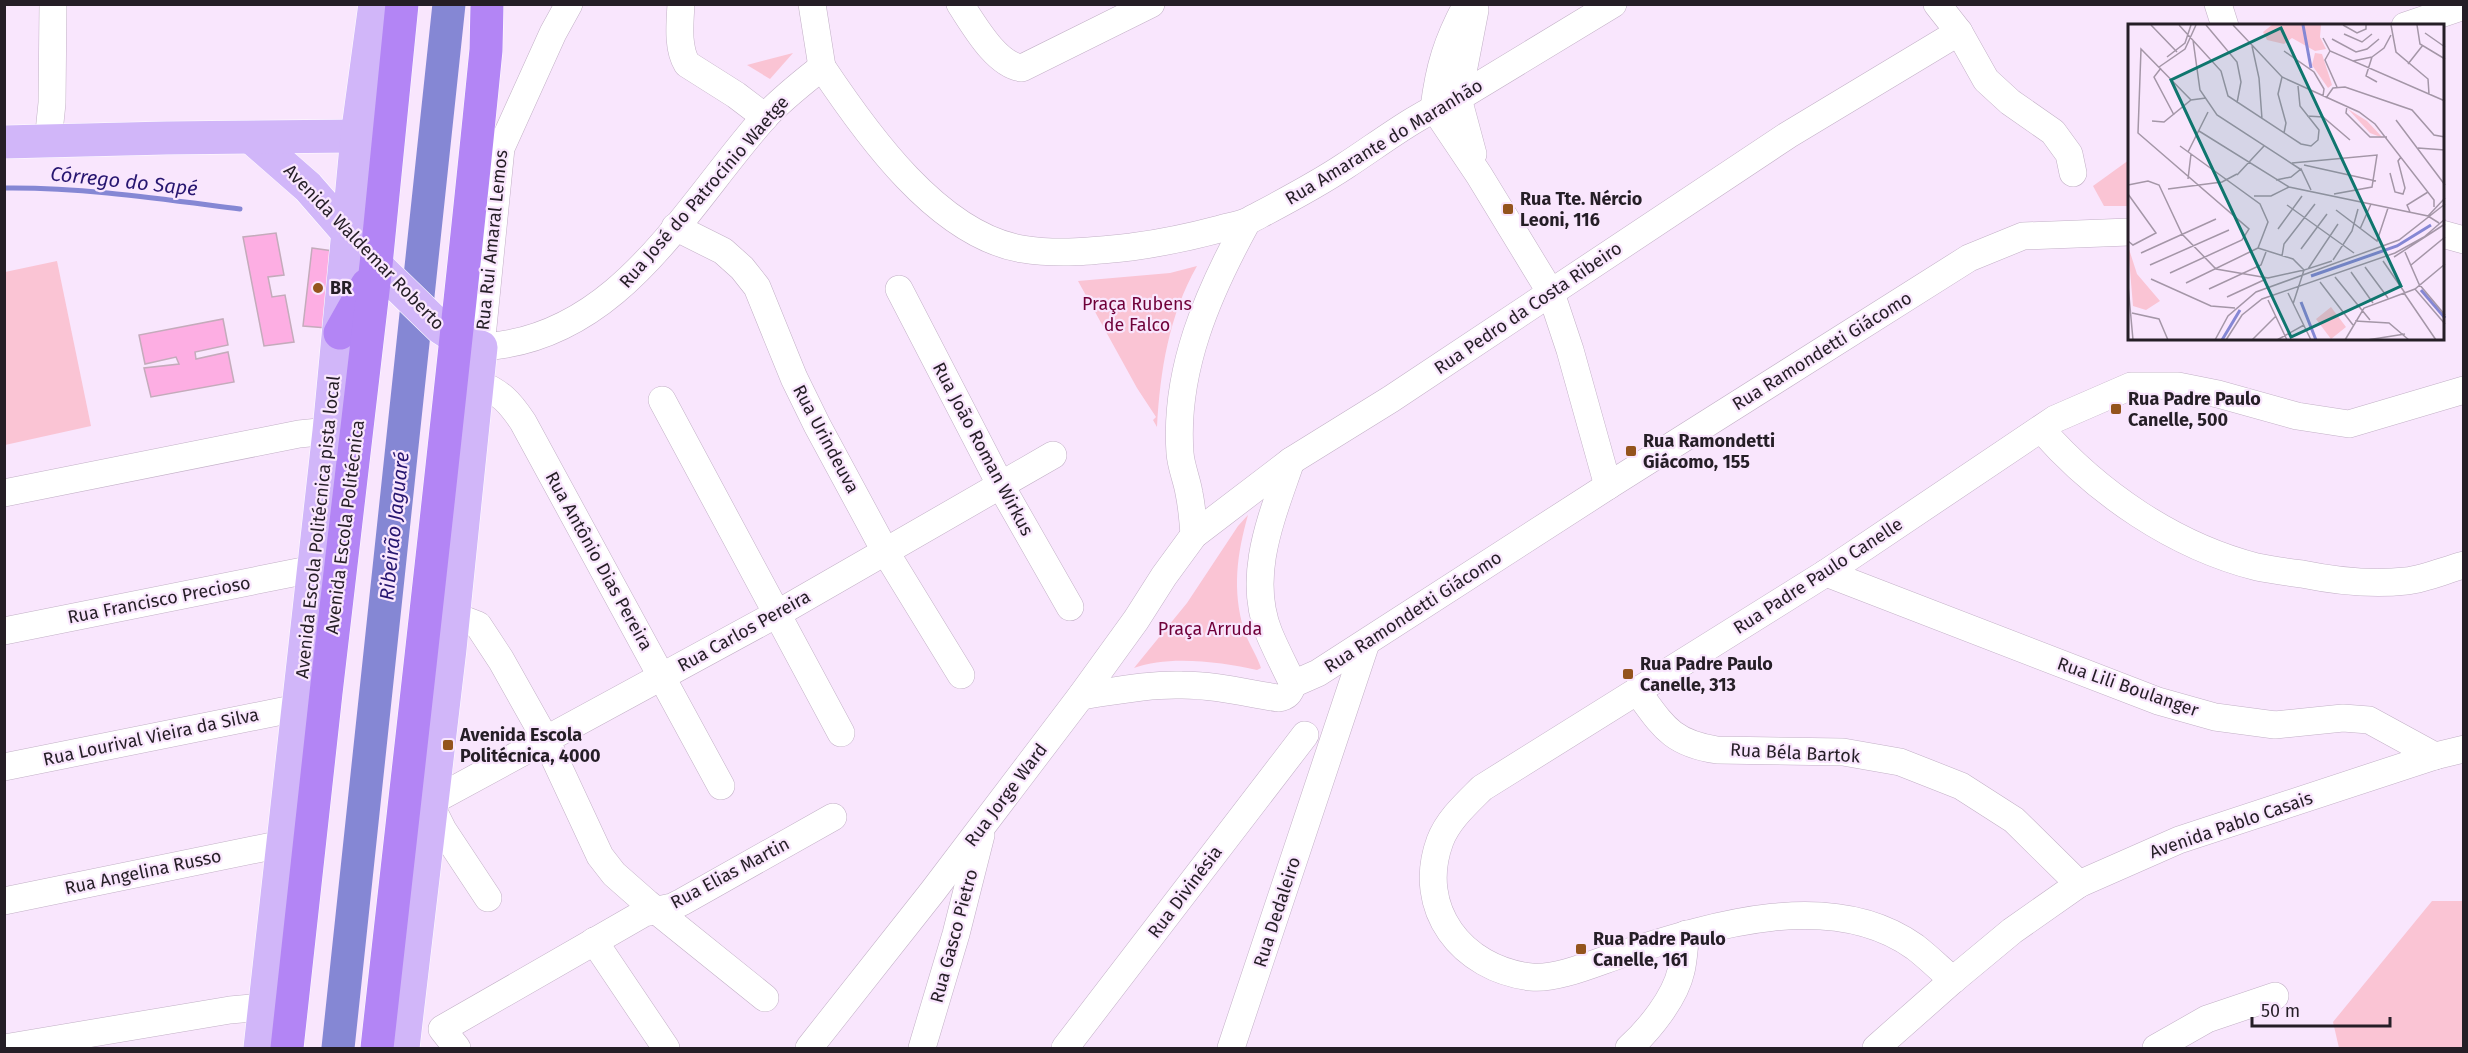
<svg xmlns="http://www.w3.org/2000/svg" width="2468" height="1053" font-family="'Fira Sans',sans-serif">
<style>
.green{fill:#fac4d4}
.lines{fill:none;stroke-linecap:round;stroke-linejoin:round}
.stream{stroke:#8587d4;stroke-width:5}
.river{stroke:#8587d4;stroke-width:33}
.building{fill:#fdaee3;stroke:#c4abbb;stroke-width:1.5}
.minor-casing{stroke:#c2b0c6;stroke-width:28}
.major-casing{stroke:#fff;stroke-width:34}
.highway-casing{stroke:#fff;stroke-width:34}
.minor{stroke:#fff;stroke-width:27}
.major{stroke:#d1b6f9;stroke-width:33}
.highway{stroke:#b385f5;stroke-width:33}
.poi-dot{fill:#94541d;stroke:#f9e6fd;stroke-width:2}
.labels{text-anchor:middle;stroke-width:4.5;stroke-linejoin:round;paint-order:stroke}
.street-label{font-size:18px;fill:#251e26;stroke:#f9e6fd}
.poi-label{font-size:18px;font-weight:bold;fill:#251e26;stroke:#f9e6fd;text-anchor:start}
.park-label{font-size:18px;fill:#6f0039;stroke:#f9e6fd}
.water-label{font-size:20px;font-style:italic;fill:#271670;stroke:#f9e6fd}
.inset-river{fill:none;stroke:#8587d4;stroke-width:3}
.inset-road{fill:none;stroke:#a496a7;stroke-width:1.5}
.view{fill:#0f766e;fill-opacity:0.15;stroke:#0f766e;stroke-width:3}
.inset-edge{fill:none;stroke:#251e26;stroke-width:3}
</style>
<rect width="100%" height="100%" fill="#f9e6fd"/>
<!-- green -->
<g class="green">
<path d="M793,53L770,79L747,65Z"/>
<path d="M2129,160V206H2104L2093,186Z"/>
<path d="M57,261L91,426L5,445V272Z"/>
<path d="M1197,266C1169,315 1160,371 1157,427L1153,420L1156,417L1137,388L1078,281L1170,273Z"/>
<path d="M1248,515C1237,554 1232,590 1244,630C1248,643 1257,655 1261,668L1257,670C1222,662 1168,655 1134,668L1187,603L1238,526Z"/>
<path d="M2432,901H2463V1048H2339L2333,1022Z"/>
</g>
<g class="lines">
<!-- stream -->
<path class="stream" d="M4,188C83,187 162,199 240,209"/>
<!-- river -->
<path class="river" d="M338,1048L449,4"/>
</g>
<!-- building -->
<g class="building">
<path d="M276,233L284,275L268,277L272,297L285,295L294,342L264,346L243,237Z"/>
<path d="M312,248L333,251L327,328L303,326Z"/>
<path d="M223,319L228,345L195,352L196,359L228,352L234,382L151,397L144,368L179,364L176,357L145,364L139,335Z"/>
</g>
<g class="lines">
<defs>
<g id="minor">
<path d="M569,4L553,33L501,148L481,347C618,340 683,210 764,118C781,99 802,83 822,67C866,133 938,235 1022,249C1059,255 1094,251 1131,247C1161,243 1190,237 1220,229C1230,226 1241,225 1250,220C1282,203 1315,186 1345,166C1382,142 1417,114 1458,98L1613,4"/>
<path d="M681,4C680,23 677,47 687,64L736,95L765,117"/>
<path d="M812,4L822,67"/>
<path d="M960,4C974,25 996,65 1022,68L1151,4"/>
<path d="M1467,4C1447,41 1439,67 1434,108L1479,175L1551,293L1570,350L1608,486"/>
<path d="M1937,4L1959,32L1986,80L2010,102L2053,132L2069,154L2073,173"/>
<path d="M2218,4L2225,26"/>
<path d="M2405,26L2464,6"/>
<path d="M48,142L52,103L53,4"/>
<path d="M1473,154L1458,98L1475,10"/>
<path d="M675,227L723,251L742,268L757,287L794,378L817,425L885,551L961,675"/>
<path d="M2442,234L2464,240"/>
<path d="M899,289L1001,486L1070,607"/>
<path d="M478,383C501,393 509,401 523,422L721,786"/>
<path d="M662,400L841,733"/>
<path d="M2041,429C2097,493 2174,546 2257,567C2272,570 2287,572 2302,574C2336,581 2372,585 2406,581C2425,579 2445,570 2464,565"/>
<path d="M4,493L299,434L329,431"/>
<path d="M1194,535C1193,521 1192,507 1189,493C1187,480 1181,467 1180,453C1174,370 1208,293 1247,222"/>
<path d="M1826,573L2158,701L2215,717L2275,725L2343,718L2369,720L2435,756"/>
<path d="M452,615L478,625L501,660L546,740L600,856L614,874L647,903L765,998"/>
<path d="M4,631L313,569"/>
<path d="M1293,684L1318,673L1608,486L1969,258L2023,236L2129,232"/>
<path d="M1637,691C1663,726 1671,743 1717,750L1843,752L1900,762L1961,786L2014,820L2079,884"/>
<path d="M1081,696C1115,691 1149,684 1182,685C1215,685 1246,693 1278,698C1287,697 1290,693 1293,684C1285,667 1276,650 1269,633C1246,575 1272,517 1291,461"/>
<path d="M4,767L297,708"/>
<path d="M431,802L775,615L1053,455"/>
<path d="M431,806L443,830L488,898"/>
<path d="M4,901L282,844"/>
<path d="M594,941L666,1048"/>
<path d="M1953,980C1940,969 1928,957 1915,947C1831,887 1711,926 1622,954C1597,962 1557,980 1531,977C1462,969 1415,909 1440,841C1448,820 1466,804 1482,788L1826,573L2055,419L2131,386H2178L2218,394L2297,416L2349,424L2464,390"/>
<path d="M4,1048L230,1010L263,1007"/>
<path d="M457,1048L442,1029L644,913L672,907L682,902L833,817"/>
<path d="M809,1048L933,891L1081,696L1136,620L1164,576L1194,535L1291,461L1391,399L1788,135L1959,32"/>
<path d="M922,1048L956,934L981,835"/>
<path d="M1065,1048L1305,735"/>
<path d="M1231,1048L1366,643"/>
<path d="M1629,1048C1649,1030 1675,998 1681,971C1684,959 1684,946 1686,934"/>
<path d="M1876,1048L1953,980L2012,931L2079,884L2179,840L2435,756L2464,749"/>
<path d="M2156,1048L2207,1019L2275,996"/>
</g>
<g id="major">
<path d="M252,138L308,187L376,265L441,328L458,339L481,347L450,649L403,1048"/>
<path d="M4,142L166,138L357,136"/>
<path d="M260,1048L329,431L357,136L375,4"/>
</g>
<g id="highway">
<path d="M340,333L367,285"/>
<path d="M287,1048L326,693L376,265L402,4"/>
<path d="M377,1048C414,716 453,383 486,50L487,4"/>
</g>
</defs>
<!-- minor casing -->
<use href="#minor" class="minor-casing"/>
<!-- major casing -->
<use href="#major" class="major-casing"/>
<!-- highway casing -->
<use href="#highway" class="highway-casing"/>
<!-- minor -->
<use href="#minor" class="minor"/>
<!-- major -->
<use href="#major" class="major"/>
<!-- highway -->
<use href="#highway" class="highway"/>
</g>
<!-- markers -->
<g class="poi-dot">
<rect x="1502" y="203" width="12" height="12" rx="3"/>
<circle cx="318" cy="288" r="6"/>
<rect x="2110" y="403" width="12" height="12" rx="3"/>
<rect x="1625" y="445" width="12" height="12" rx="3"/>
<rect x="1622" y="668" width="12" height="12" rx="3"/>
<rect x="442" y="739" width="12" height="12" rx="3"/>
<rect x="1575" y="943" width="12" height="12" rx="3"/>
</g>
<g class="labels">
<!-- street labels -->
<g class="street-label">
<text transform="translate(1384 142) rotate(-31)" y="6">Rua Amarante do Maranhão</text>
<text transform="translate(704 192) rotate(-49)" y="6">Rua José do Patrocínio Waetge</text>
<text transform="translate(492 240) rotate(-84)" y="6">Rua Rui Amaral Lemos</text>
<text transform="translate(364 247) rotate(46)" y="6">Avenida Waldemar Roberto</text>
<text transform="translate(1528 308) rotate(-34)" y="6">Rua Pedro da Costa Ribeiro</text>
<text transform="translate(1822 351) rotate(-32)" y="6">Rua Ramondetti Giácomo</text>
<text transform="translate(826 439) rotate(62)" y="6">Rua Urindeuva</text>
<text transform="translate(983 449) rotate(62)" y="6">Rua João Roman Wirkus</text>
<text transform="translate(318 527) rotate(-84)" y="6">Avenida Escola Politécnica pista local</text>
<text transform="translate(345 527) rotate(-83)" y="6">Avenida Escola Politécnica</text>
<text transform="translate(599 561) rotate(61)" y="6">Rua Antônio Dias Pereira</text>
<text transform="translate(1818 576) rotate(-33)" y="6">Rua Padre Paulo Canelle</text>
<text transform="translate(159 600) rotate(-11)" y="6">Rua Francisco Precioso</text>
<text transform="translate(1413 612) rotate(-33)" y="6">Rua Ramondetti Giácomo</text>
<text transform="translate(744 631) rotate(-29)" y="6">Rua Carlos Pereira</text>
<text transform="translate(2128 687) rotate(19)" y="6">Rua Lili Boulanger</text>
<text transform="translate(151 737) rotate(-12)" y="6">Rua Lourival Vieira da Silva</text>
<text transform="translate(1795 753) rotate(3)" y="6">Rua Béla Bartok</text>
<text transform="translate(1006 795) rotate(-53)" y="6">Rua Jorge Ward</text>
<text transform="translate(2231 825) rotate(-19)" y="6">Avenida Pablo Casais</text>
<text transform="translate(143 872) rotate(-12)" y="6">Rua Angelina Russo</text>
<text transform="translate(730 873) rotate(-28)" y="6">Rua Elias Martin</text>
<text transform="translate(1185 892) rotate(-53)" y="6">Rua Divinésia</text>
<text transform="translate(1277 912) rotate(-72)" y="6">Rua Dedaleiro</text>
<text transform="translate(954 936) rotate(-75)" y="6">Rua Gasco Pietro</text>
</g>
<!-- poi labels -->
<g class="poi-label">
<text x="1520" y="205">Rua Tte. Nércio<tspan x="1520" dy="21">Leoni, 116</tspan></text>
<text x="330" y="294">BR</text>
<text x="2128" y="405">Rua Padre Paulo<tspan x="2128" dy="21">Canelle, 500</tspan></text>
<text x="1643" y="447">Rua Ramondetti<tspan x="1643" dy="21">Giácomo, 155</tspan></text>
<text x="1640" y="670">Rua Padre Paulo<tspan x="1640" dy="21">Canelle, 313</tspan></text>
<text x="460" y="741">Avenida Escola<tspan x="460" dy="21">Politécnica, 4000</tspan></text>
<text x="1593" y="945">Rua Padre Paulo<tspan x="1593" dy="21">Canelle, 161</tspan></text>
</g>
<!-- park labels -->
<g class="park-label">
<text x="1137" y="310">Praça Rubens<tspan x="1137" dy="21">de Falco</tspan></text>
<text x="1210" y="635">Praça Arruda</text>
</g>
<!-- water labels -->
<g class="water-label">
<text transform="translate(124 181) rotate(6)" y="7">Córrego do Sapé</text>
<text transform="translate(394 526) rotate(-84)" y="7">Ribeirão Jaguaré</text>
</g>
</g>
<!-- overview -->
<g transform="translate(2128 24)">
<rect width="316" height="316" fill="#f9e6fd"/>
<path d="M144,1H193L192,13L198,25L187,27L164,14L156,20L139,16L135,8ZM187,29L194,30L204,61L200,64L184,41ZM220,85L239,97L255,114L242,109ZM0,222L9,250L32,277L18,286L5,282ZM203,283L218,303L203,315L188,295Z" fill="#fac4d4"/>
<path class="inset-river" d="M175,1L183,44M183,252L269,222L303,201M293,266L317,294M173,278L188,316M94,316L112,286"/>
<path class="inset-road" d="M23,1L49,28M51,1L93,47L100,72L173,120L183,122L190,116L191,106L172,82L170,62M78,1L109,38L113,58L109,79M105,1L154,53L231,88L247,100L306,176V183M215,1L229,9L238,5V1M263,1L268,28L300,55L301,70M289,1L292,20L317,35M297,9L317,23M216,10L234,18L244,10M195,14L202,27L317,77M204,15L228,28L239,25L251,15M65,16L72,66L89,91L172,145M124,22L131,54L134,95M156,27L186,48L196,65L195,72M202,27L197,36L209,63M39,33L57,19L63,1M244,33L256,24L263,11M225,37L244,33L238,52L249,58M280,40L295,21M31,43L57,25L68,1M33,44L26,53L46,91M154,53L150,70L158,99L156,109M198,74L205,64L217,63L284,86L306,111L317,113M219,82L218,89L242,113H259M179,92L195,93L222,116M268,96L317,161M24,97L36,98L63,76L78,74M71,107L161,163L300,192L311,199M290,124L317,126M60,128L80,88M164,139L249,131L244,163L206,170M176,141L248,157M262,149L267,168L275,170L277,164L270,137L273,133M109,151L136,122M60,155L63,130M148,156L163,153L173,145L183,166M0,161L20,157L31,161L54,210L88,245L140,254L176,246L165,235L130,224L140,198L132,180L52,122M40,165L94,158L109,150M0,170L28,209L5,221L0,217M126,172H143L161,163M159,181L226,229M208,186L249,217L260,184M282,188L279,181L300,168M300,192L317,174M150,205L174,172M232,205L243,180M173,225L199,190M277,228L291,260L317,291M13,229L88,195M154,232L156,220L187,180M266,233L317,200M205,236L224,207L230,185M255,237L277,269M22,241L101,206M283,241L317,213M237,243L260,274M180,245L210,200M223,248L245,279M42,249L114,216L121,205L10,109L13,25L63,76M207,253L242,296M23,255L83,282L107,284M192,258L225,301M58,259L130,224M0,261L5,316M81,265L133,241L138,228M287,265L317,300M160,269L183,316M276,269L308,316M99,273L138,255M140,276L159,316M165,280L176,246L204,237M4,289L31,295L40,316M227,297L261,299L281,316M87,316L100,292L128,268L271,216L317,180M98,316L114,291L134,275L267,229L296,213L317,195M124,316L148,292M149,316L176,301M217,316L236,284L287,265L317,240M239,316L277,310"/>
<path class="view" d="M153,4L273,262L163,313L43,56Z"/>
<rect width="316" height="316" class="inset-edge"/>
</g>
<!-- border -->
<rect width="2468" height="1053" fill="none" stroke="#251e26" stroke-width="12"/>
<!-- scale -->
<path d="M2252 1017v9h138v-9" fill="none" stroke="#251e26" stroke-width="3"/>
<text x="2261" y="1017" font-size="18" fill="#251e26" stroke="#f9e6fd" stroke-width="4.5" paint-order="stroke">50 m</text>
</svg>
